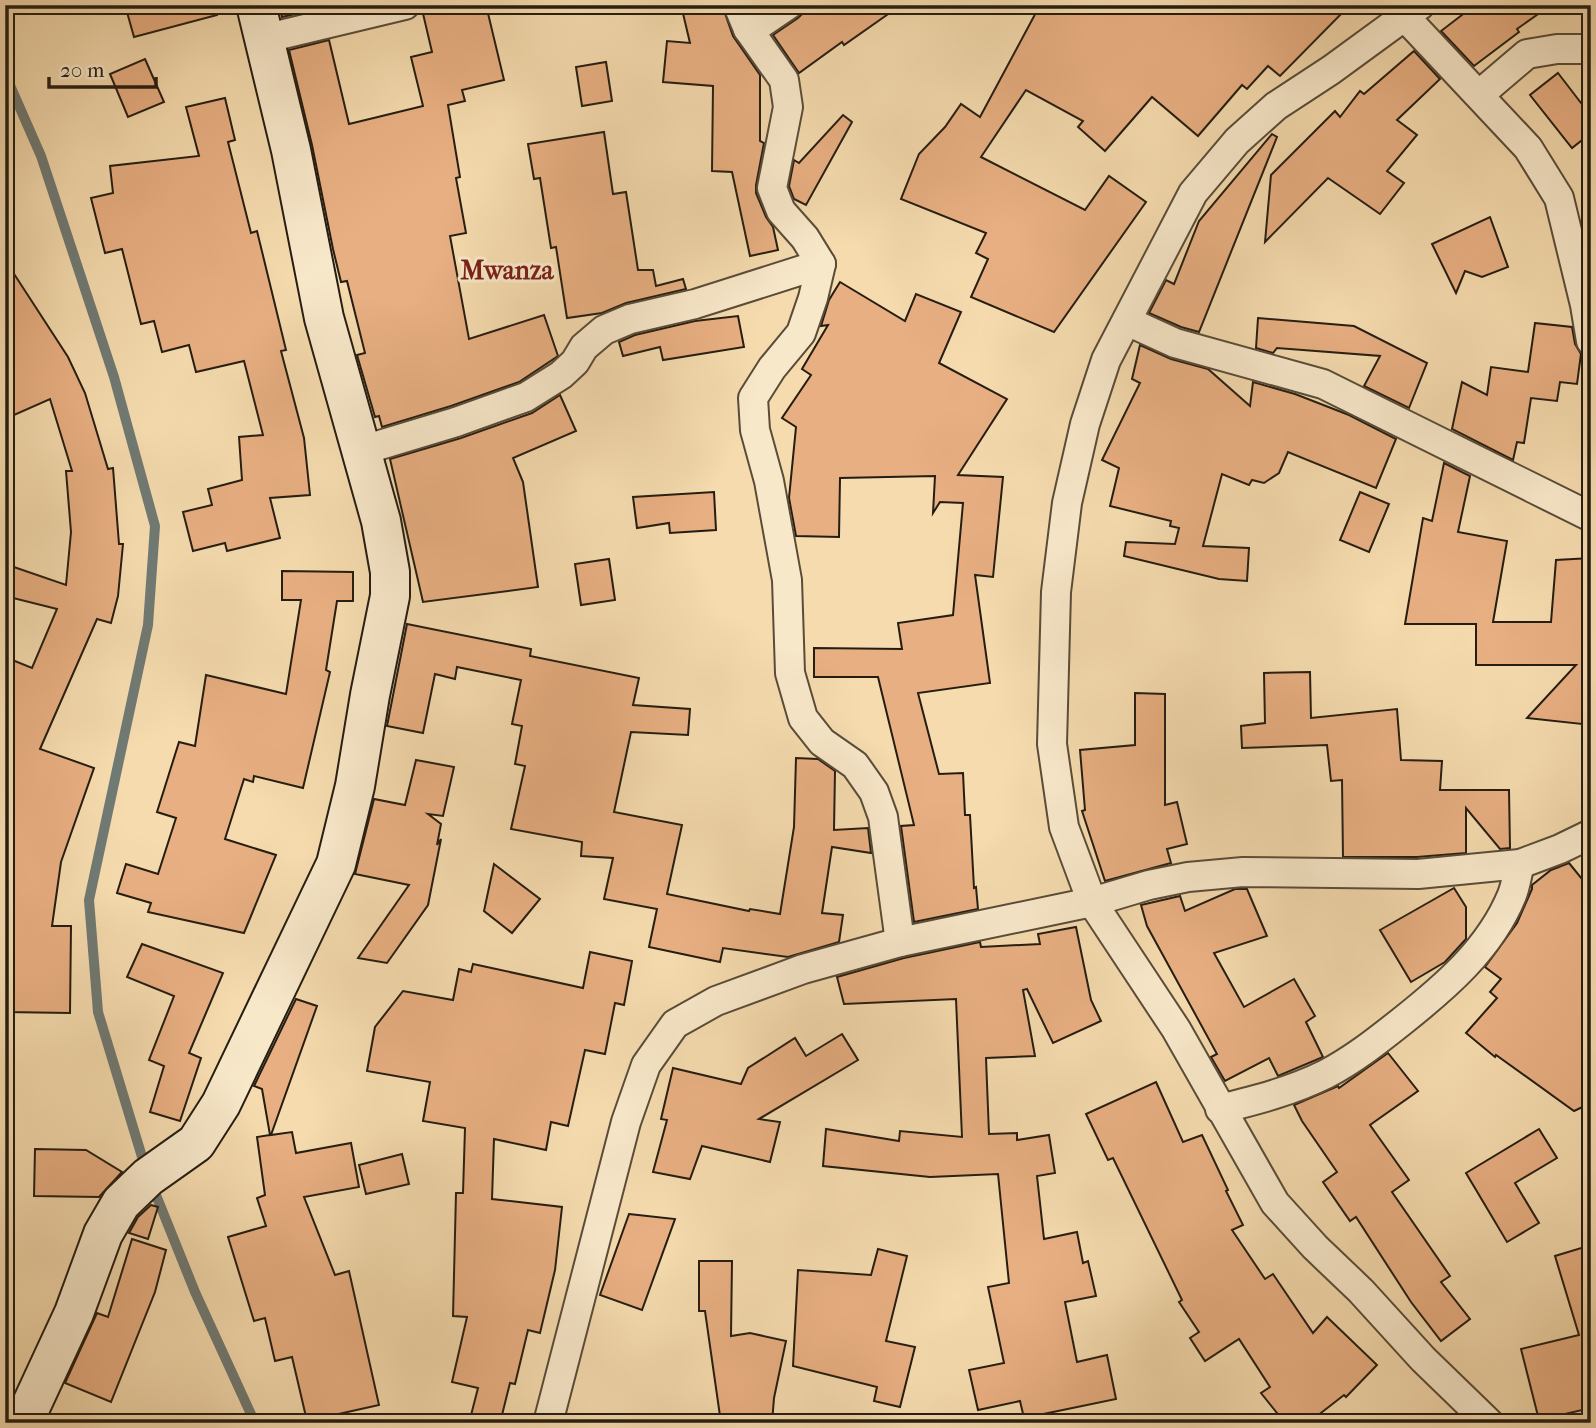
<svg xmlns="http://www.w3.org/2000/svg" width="1596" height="1428" font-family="'IM FELL French Canon',serif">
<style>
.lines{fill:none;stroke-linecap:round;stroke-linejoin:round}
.stream{stroke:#707a74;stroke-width:10}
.building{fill:#e8af82;stroke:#251d12;stroke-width:2}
.street-casing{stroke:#594c39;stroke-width:32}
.secondary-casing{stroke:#251d12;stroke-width:42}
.street{stroke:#f8e8ca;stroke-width:28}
.secondary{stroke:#f8e8ca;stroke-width:38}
.labels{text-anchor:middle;stroke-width:6;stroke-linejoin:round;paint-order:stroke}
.neighbourhood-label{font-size:26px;font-weight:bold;fill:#7a1f14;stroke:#f8e8ca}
</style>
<rect width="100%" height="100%" fill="#f5dbae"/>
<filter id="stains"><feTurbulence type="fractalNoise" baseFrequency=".00286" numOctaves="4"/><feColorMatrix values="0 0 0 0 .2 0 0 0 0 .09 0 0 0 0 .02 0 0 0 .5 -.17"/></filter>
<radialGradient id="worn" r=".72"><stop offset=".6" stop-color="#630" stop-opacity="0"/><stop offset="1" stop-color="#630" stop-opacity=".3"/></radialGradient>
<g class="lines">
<!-- stream -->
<g class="stream">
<path d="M5,74L41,156L114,377L155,526L148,625L89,900L98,1012L146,1170"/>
<path d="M152,1185L195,1292L255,1423"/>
</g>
</g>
<!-- building -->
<g class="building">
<path d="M125,5H216L217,15L134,37Z"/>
<path d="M279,5H321V8L282,17Z"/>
<path d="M421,5H486L504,80L462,90L465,101L448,105L460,177L456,178L466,233L450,236L469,339L544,315L558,356L519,382L451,406L382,427L379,416L375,417L357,355L365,353L347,281L341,282L333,249L312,145L289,50L329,40L349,124L423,106L411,57L432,52Z"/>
<path d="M681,5H722L733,36L760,75V141L764,143L756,185V193L766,217L773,227L778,250L750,256L732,172L712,171L713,86L663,82L667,41L690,43Z"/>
<path d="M804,5H901L844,45L842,42L799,73L773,35L798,18L803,13Z"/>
<path d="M1040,5H1350L1280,76L1268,66L1247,89L1242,85L1198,136L1152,97L1105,151L1078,127L1083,121L1026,90L981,157L1085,210L1109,176L1146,202L1054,332L971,297L988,259L976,253L986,233L901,199L919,154L945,127L961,104L980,117Z"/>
<path d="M1475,5H1551L1517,29L1519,32L1474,66L1441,31Z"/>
<path d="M1414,51L1440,79L1397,120L1417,135L1387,171L1404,183L1380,214L1328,178L1265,242L1271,175L1335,111L1340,117L1360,91L1364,94Z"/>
<path d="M145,59L164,102L128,117L110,74Z"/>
<path d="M606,62L612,101L582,106L576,67Z"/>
<path d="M1558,73L1591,116V133L1572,148L1530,95Z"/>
<path d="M225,98L235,140L228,142L251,233L257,231L286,350L281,351L304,438L310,495L270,498L280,538L227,551L225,543L193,551L183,512L212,505L208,489L242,480L239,437L263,435L244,361L196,372L189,345L162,352L154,321L141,324L122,249L105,253L91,198L113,193L110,166L199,156L186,107Z"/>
<path d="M843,115L852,122L806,205L794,199L789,186L794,160L799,163Z"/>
<path d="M604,132L613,194L626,192L638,270H653L656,286L683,279L686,289L626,303L602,313L567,318L556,247L551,248L540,178L534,179L528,144Z"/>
<path d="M1272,134L1277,137L1199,332L1181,327L1149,313L1166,280L1174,284L1199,221Z"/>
<path d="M1490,217L1508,267L1482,277L1465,271L1456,293L1432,244Z"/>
<path d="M5,260L68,357L85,393L108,469L113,468L119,544H123L118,596L111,623L97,619L40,749L94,768L61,862L52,926H71L70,1013L5,1012V657L32,668L57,609L5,596V564L66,585L71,532L66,471H72L50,399L5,419Z"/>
<path d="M840,282L905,321L916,294L961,312L939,363L1007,399L958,475L1003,477L993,577L975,575L990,683L918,693L939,774L963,773L965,815H970L974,888L976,887L978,909L914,922L901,826L914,825L878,677H814V648L902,649L898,623L953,615L963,503L940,502L933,513L935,476L840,478L839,537L796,536L789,498L796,427L782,418L811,375L802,369L828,325L821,326L829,300Z"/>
<path d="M738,316L744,347L663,360L660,347L623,356L619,342L635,335L695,321Z"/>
<path d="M1258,318L1354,326L1427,363L1409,408L1364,386L1380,356L1277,348L1273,353L1256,348Z"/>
<path d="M1535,323L1572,327L1575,344L1581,354L1577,384L1560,382L1557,401L1531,398L1524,443L1517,442L1513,460L1452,429L1462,382L1487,395L1491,367L1528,372Z"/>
<path d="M1140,345L1171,359L1208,369L1250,406L1253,382L1295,394L1349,415L1396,439L1376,488L1288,452L1279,473L1264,483L1252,480L1249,485L1222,474L1203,546L1249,548L1247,581L1219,579L1124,556L1126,542L1175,544L1179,528L1170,526L1171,521L1110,506L1119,468L1102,460L1140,383L1132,379Z"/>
<path d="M560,395L576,431L513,458L523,482L538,587L423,602L390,459L461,438L532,413Z"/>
<path d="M1444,463L1470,476L1458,532L1507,541L1493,622H1551L1556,560L1591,558V725L1527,718L1576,665H1476V624H1405L1423,518L1432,521Z"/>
<path d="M714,492L716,530L670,533L669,523L637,528L633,497Z"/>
<path d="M1360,492L1389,504L1369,552L1340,540Z"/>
<path d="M609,559L615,600L581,605L575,564Z"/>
<path d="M282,571L353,572V601H337L326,670L330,672L303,788L254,776L253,782L244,779L225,839L276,855L244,933L148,912L151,903L117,893L126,864L158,874L176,818L157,812L179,742L195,746L206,675L286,694L301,600H282Z"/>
<path d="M407,624L531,649L530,656L639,678L633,705L690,709L688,735L631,732L614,812L682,825L667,894L749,911L750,909L780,914L794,827L796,758L818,759L835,771L834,830L868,828L871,853L832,847L822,913L843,915L839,942L788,957L723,948L720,962L649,947L657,909L604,899L613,858L581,856L582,842L511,829L525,766L515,764L522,726L512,724L521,680L457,667L455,679L435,674L423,733L387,726Z"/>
<path d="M1310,672L1311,718L1397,709L1401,760L1442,761L1440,790H1509L1510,848L1500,849L1466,808V853L1417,857H1343L1342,780L1331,781L1327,745L1242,748L1241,726L1265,723L1264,673Z"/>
<path d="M1135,693L1165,694V805L1177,802L1187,844L1167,849L1171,863L1105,881L1082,811L1085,810L1080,750L1135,745Z"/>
<path d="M416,760L454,767L443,816L428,814L441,824L437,845L441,839L428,905L387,963L358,958L409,885L355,874L374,799L405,805Z"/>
<path d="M1569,863L1591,890V1103L1574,1111L1496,1055L1495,1057L1466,1033L1497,998L1490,992L1501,979L1485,967L1517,923L1532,889V885L1551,870Z"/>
<path d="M494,864L540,899L512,933L484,911Z"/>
<path d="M1454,888L1466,907V939L1445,962L1411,982L1380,930Z"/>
<path d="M1235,889H1247L1267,936L1214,953L1244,1007L1294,979L1315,1016L1306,1022L1323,1057L1278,1076L1269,1058L1225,1081L1211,1057L1217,1054L1147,926L1141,905L1180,896L1185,911Z"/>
<path d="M1076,927L1091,1000L1101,1021L1053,1043L1027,989L1023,990L1035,1056L986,1058L989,1134L1017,1133V1140L1049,1135L1055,1173L1037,1176L1044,1239L1077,1232L1083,1263L1088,1261L1096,1296L1065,1302L1077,1362L1107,1355L1116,1399L1024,1418L1020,1401L978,1410L969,1370L1004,1363L988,1287L1009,1283L998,1174L930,1177L823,1166L826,1129L899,1141L900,1131L962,1137L956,999L844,1004L837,977L904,958L980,942L981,947L1040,944L1038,934Z"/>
<path d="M142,944L223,973L189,1053L201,1058L180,1121L150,1112L164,1066L149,1060L174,996L127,977Z"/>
<path d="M590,952L632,961L624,1005L615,1003L605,1054L585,1050L568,1126L551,1122L546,1150L494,1139L492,1199L562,1207L555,1270L540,1333L528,1330L515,1384L510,1383L500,1423H469L478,1388L452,1382L467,1317L453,1316L456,1193H463L465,1128L423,1121L430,1082L367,1071L375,1027L403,991L453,1000L459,969L471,972L473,964L583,988Z"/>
<path d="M296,999L317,1006L271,1135L292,1132L296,1153L351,1143L359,1187L304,1197L335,1275L349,1271L379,1405L307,1421L292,1357L275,1361L265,1318L254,1321L228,1237L266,1226L257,1198L265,1195L257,1137L270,1135L262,1089L254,1086Z"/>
<path d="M842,1034L858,1060L759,1119L780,1122L770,1162L702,1146L690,1179L653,1172L667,1120L661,1119L673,1068L741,1084L748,1068L795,1038L806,1056Z"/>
<path d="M1388,1053L1418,1091L1370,1125L1409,1180L1392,1192L1450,1276L1441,1282L1470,1319L1441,1341L1411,1302L1356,1217L1350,1221L1323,1182L1337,1172L1302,1121L1294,1105L1338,1086L1339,1088Z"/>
<path d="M1156,1082L1183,1142L1202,1135L1228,1190L1226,1191L1243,1225L1232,1230L1265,1279L1273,1274L1313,1333L1327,1317L1377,1365L1346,1397L1344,1395L1308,1423H1285L1261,1393L1270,1387L1239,1339L1205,1361L1190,1338L1199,1332L1179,1302L1182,1300L1113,1158L1108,1160L1086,1114Z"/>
<path d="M1539,1129L1557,1158L1515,1183L1539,1223L1507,1242L1466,1173Z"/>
<path d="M35,1149L86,1150L122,1172L99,1197L34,1196Z"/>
<path d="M402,1154L409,1184L366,1194L359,1165Z"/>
<path d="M151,1205L158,1207L148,1239L129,1233L138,1217Z"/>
<path d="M629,1214L675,1219L642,1310L600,1295Z"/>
<path d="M132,1239L166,1250L155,1292L111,1402L65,1383L97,1313L108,1317Z"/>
<path d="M1591,1245V1408L1539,1420L1521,1349L1579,1335L1555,1256Z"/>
<path d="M878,1249L907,1256L886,1341L915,1347L900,1407L874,1401L877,1387L793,1366L798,1270L871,1275Z"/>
<path d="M699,1261H732L731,1336L750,1333L786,1341L774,1398L772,1423H721L705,1311H699Z"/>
</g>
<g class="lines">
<defs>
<g id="street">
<path d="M738,5L748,29L784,80L788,107L772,188L781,211L805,238L821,264L813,298L801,333L772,368L753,398L755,430L769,481L787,580L790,673L803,718L822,742L855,765L874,792L883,817L900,942"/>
<path d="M1420,5L1331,70L1276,106L1237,141L1193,193L1106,360L1085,424L1067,503L1056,592L1052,744L1064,827L1092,902L1176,1029L1275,1203L1315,1247L1361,1291L1423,1359L1489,1423"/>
<path d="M1405,17L1528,148L1559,198L1585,305L1591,341"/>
<path d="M748,29L760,24L788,5"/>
<path d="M263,39L405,5"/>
<path d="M1480,94L1527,54L1557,49H1591"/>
<path d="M1127,321L1175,343L1323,384L1591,517"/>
<path d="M360,451L456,422L526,397L561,375L575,362L584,347L604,330L630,319L695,304L821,264"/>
<path d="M1220,1109C1256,1100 1292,1091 1326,1074C1353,1060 1377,1041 1401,1022C1445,987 1490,949 1512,895C1516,885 1517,874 1520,864"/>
<path d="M548,1423L626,1122L646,1065L675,1024L716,1001L803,969L900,942L1092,902L1149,885L1188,877L1243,872L1418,874L1520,864L1560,849L1591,834"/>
</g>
<path id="secondary" d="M23,1423L74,1313L103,1234L121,1203L148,1177L196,1143L221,1104L336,864L355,786L370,695L390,596V572L381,521L324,318L291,150L256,5"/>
</defs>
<!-- street casing -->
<use href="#street" class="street-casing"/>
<!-- secondary casing -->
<use href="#secondary" class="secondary-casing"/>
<!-- street -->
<use href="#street" class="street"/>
<!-- secondary -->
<use href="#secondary" class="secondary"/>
</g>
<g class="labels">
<!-- neighbourhood labels -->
<g class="neighbourhood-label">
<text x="507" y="279">Mwanza</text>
</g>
</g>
<!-- margin -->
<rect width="1596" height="1428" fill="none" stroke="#f5dbae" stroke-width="28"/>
<rect x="7" y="7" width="1582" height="1414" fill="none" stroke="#251d12" stroke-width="3.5"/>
<rect x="14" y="14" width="1568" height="1400" fill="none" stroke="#251d12" stroke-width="2"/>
<!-- scale -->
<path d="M49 77v10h107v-10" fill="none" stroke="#251d12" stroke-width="3.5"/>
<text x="60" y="77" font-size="21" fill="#251d12" stroke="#f8e8ca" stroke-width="5" paint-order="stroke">20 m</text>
<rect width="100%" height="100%" filter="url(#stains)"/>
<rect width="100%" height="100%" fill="url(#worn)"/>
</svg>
